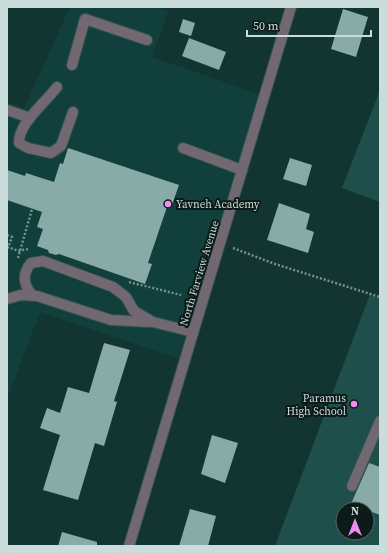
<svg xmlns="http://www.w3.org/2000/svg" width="387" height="553" font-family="'Source Serif 4',serif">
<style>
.built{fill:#113f3c}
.green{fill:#1e4f4b;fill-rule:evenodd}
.building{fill:#88aba8}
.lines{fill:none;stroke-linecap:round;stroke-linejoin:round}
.minor-casing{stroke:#345350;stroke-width:12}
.path{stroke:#78918f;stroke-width:2.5;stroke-dasharray:2 2;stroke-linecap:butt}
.minor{stroke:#716871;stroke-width:10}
.poi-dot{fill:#f28af3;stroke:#0c1a18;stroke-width:1.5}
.labels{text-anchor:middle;stroke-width:4;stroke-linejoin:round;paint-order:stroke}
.poi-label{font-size:11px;fill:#cbdddb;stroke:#0c1a18;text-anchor:start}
.street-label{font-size:11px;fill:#cbdddb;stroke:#0c1a18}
</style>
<rect width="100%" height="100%" fill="#133532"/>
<!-- built -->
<path class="built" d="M70,7H157L168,11L152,57L265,96L185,361L40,312L7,399V102L24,108Z"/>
<!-- green -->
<g class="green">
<path d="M380,90V202L342,188Z"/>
<path d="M370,294L380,298V546H275ZM343,509H367V533H343Z"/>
</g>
<!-- building -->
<g class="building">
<path d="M343,9L368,17L356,57L331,49Z"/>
<path d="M183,19L195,23L191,36L179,32Z"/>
<path d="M189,38L226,52L219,70L182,56Z"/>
<path d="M68,148L179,185L172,205L168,204L148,263L152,264L145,284L59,254L56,255L49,253L48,250L37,246L43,229L37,227L42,212L7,200V170L25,176L26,173L54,182L60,163L63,164Z"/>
<path d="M290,158L312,165L306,186L283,179Z"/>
<path d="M279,203L310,214L306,229L314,232L308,253L267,240Z"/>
<path d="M104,343L130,350L114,401L117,402L104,446L95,443L78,500L43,490L60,435L40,428L47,408L60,413L68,387L89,393Z"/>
<path d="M212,435L238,443L225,483L201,474Z"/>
<path d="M369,463L380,467V515L351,504Z"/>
<path d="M190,509L216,516L208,546H179Z"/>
<path d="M62,532L97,542V546H58Z"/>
</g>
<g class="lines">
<defs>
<g id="minor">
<path d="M72,65L85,19L147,40"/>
<path d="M57,87C45,103 18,124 19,143L28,148L51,153L61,146L73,112"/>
<path d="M7,110L30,118"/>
<path d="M183,148L242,170"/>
<path d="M32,295C23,284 22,274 31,263L43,261L113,287L126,297L134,311L153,322L193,332"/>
<path d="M7,299L21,295L37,296L111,320L149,322"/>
<path d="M352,486L380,421"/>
<path d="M129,546L291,7"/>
</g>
</defs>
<!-- minor casing -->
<use href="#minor" class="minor-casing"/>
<!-- path -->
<g class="path">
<path d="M7,235L12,237L8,248"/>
<path d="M7,247L19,251L28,249"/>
<path d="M233,248L275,264L380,297"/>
<path d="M18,258L32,209"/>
<path d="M129,282L181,295"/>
</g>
<!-- minor -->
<use href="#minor" class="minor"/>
</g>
<!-- markers -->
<g class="poi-dot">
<circle cx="168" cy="204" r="4"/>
<circle cx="354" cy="404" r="4"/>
</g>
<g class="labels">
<!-- poi labels -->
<g class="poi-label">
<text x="176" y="208">Yavneh Academy</text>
<text x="346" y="402" text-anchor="end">Paramus<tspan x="346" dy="13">High School</tspan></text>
</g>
<!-- street labels -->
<g class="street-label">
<text transform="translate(199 273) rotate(-73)" y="4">North Farview Avenue</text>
</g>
</g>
<!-- border -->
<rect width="387" height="553" fill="none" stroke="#cbdddb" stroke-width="16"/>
<!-- north arrow -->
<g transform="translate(355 521)"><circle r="19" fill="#0c1a18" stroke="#586866"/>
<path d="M0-3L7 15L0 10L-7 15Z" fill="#f28af3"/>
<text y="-6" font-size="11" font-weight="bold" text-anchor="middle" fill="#cbdddb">N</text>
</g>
<!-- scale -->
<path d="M247 30v6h124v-6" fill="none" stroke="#cbdddb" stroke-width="2"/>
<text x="253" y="30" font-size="12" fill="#cbdddb" stroke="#0c1a18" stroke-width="3" paint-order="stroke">50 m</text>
</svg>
